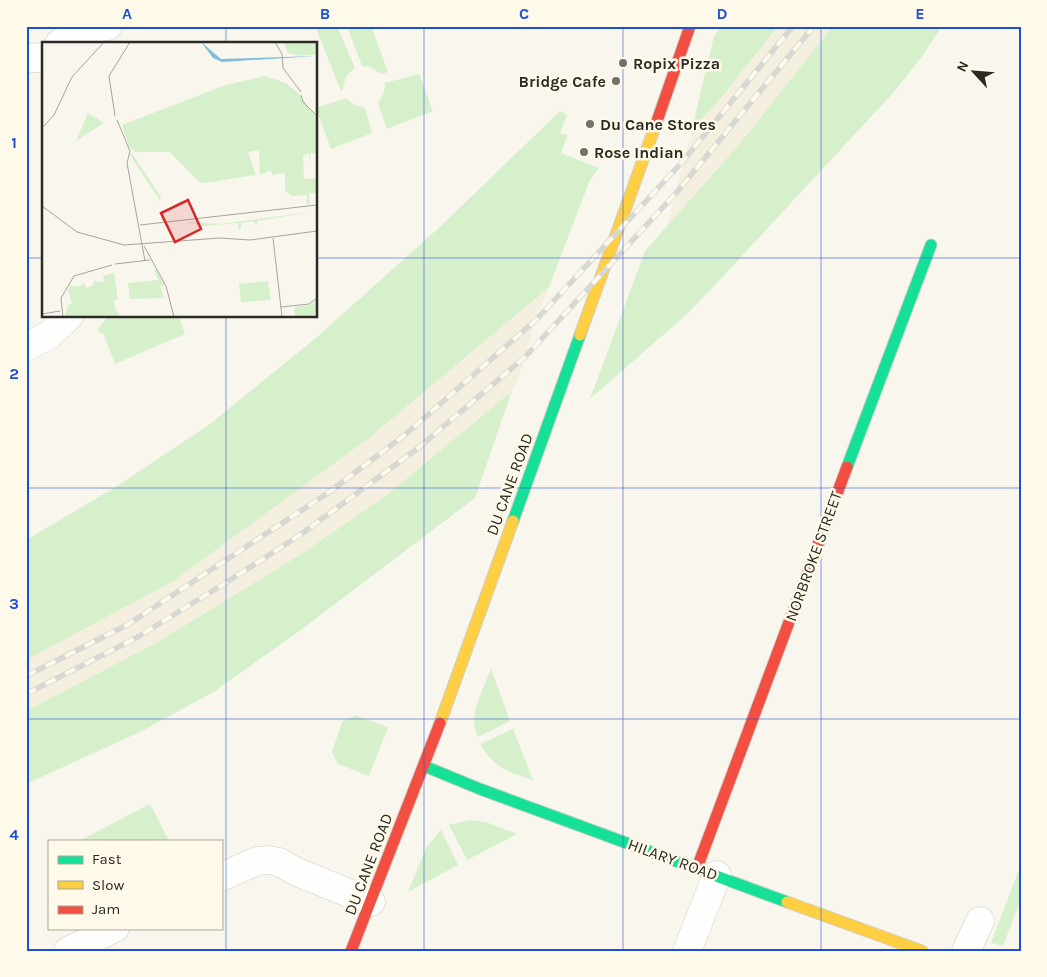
<svg xmlns="http://www.w3.org/2000/svg" width="1047" height="977" font-family="Karla,sans-serif">
<style>
.built{fill:#f4efde}
.green{fill:#d6f0cc}
.lines{fill:none;stroke-linecap:round;stroke-linejoin:round}
.street-casing{stroke:#d0cec8;stroke-width:29}
.fast-casing{stroke:#d0cec8;stroke-width:13}
.slow-casing{stroke:#d0cec8;stroke-width:13}
.jam-casing{stroke:#d0cec8;stroke-width:13}
.street{stroke:#fefefc;stroke-width:28}
.fast{stroke:#16e098;stroke-width:11}
.slow{stroke:#ffcf43;stroke-width:11}
.jam{stroke:#f24e42;stroke-width:11}
.rail-casing{stroke:#d7d7d4;stroke-width:5.5}
.rail{stroke:#fef9e9;stroke-width:4;stroke-dasharray:11;stroke-linecap:butt}
.grid{fill:none;stroke:#1d4ed8;stroke-width:1;stroke-opacity:0.55}
.poi-dot{fill:#74716b;stroke:#fef9e9;stroke-width:2}
.labels{text-anchor:middle;stroke-width:5;stroke-linejoin:round;paint-order:stroke}
.poi-label{font-size:16px;font-weight:bold;fill:#2c2a24;stroke:#fef9e9;text-anchor:start}
.street-label{font-size:16px;fill:#2c2a24;stroke:#fef9e9}
.inset-road{fill:none;stroke:#a7a49d;stroke-width:1}
.view{fill:#d62828;fill-opacity:0.15;stroke:#d62828;stroke-width:2.5}
.inset-edge{fill:none;stroke:#2c2a24;stroke-width:2.5}
.neatline{fill:none;stroke:#1d4ed8;stroke-width:2}
.grid-label{font-size:16px;text-anchor:middle;font-weight:bold;fill:#1d4ed8}
</style>
<rect width="100%" height="100%" fill="#f9f6ee"/>
<!-- built -->
<g class="built">
<path d="M778,26H833L737,147L667,227L692,129L720,99Z"/>
<path d="M549,287L536,320L519,376L512,391L388,494L303,553L158,642L26,711V660L172,582L369,438Z"/>
</g>
<!-- green -->
<g class="green">
<path d="M315,26H337L355,68C347,73 344,80 343,90L341,91Z"/>
<path d="M347,26H371L388,72L381,74L371,67L362,66Z"/>
<path d="M722,26H778L720,99L692,129L714,36Z"/>
<path d="M833,26H942L921,58L893,93L715,285L686,315L590,399L645,251L737,147Z"/>
<path d="M419,74L433,111L387,129L378,103L384,93L385,83Z"/>
<path d="M346,98L354,105L365,108L372,133L331,149L316,108Z"/>
<path d="M560,111L567,115L560,133L568,135L561,153L599,168L590,180L549,287L369,438L172,582L26,660V540L114,488L210,424L317,337L443,224Z"/>
<path d="M108,316H179L185,334L115,364L104,335L97,330Z"/>
<path d="M512,391L475,498L298,632L215,691L142,731L26,784V711L158,642L303,553L388,494Z"/>
<path d="M491,669L510,721L478,737C467,715 483,691 491,669Z"/>
<path d="M355,715L388,727L369,776L338,764L332,752L342,722Z"/>
<path d="M513,729L533,780C508,772 494,768 480,744Z"/>
<path d="M150,804L169,841H79Z"/>
<path d="M469,820L486,822L517,834L467,860L449,825Z"/>
<path d="M441,830L458,865L408,892L426,848Z"/>
<path d="M1021,864V899L1003,946L991,943Z"/>
</g>
<g class="lines">
<defs>
<g id="street">
<path d="M59,44L77,31L108,26"/>
<path d="M26,58H41L44,56"/>
<path d="M26,347L49,335L69,316"/>
<path d="M221,877L257,861L269,860L279,862L297,872L371,902"/>
<path d="M68,951L115,928"/>
<path d="M687,951L717,875"/>
<path d="M966,951L980,921"/>
</g>
<g id="fast">
<path d="M847,467L931,245"/>
<path d="M513,521L580,335"/>
<path d="M424,766L480,789L787,902"/>
</g>
<g id="slow">
<path d="M580,335L657,121"/>
<path d="M440,723L513,521"/>
<path d="M787,902L922,951"/>
</g>
<g id="jam">
<path d="M657,121L690,26"/>
<path d="M697,868L847,467"/>
<path d="M351,951L440,723"/>
</g>
</defs>
<!-- street casing -->
<use href="#street" class="street-casing"/>
<!-- fast casing -->
<use href="#fast" class="fast-casing"/>
<!-- slow casing -->
<use href="#slow" class="slow-casing"/>
<!-- jam casing -->
<use href="#jam" class="jam-casing"/>
<!-- street -->
<use href="#street" class="street"/>
<!-- fast -->
<use href="#fast" class="fast"/>
<!-- slow -->
<use href="#slow" class="slow"/>
<!-- jam -->
<use href="#jam" class="jam"/>
<defs>
<g id="rail">
<path d="M26,676L127,625L328,493L406,434L536,320L684,160L793,26"/>
<path d="M26,694L136,638L224,584L300,535L417,449L525,357L676,193L814,26"/>
</g>
</defs>
<!-- rail casing -->
<use href="#rail" class="rail-casing"/>
<!-- rail -->
<use href="#rail" class="rail"/>
</g>
<!-- grid -->
<path class="grid" d="M226,26V44M424,26V951M623,26V951M821,26V951M26,258H44M316,258H1021M226,316V951M26,488H1021M26,719H1021"/>
<!-- markers -->
<g class="poi-dot">
<circle cx="623" cy="63" r="5"/>
<circle cx="616" cy="81" r="5"/>
<circle cx="590" cy="124" r="5"/>
<circle cx="584" cy="152" r="5"/>
</g>
<g class="labels">
<!-- poi labels -->
<g class="poi-label">
<text x="633" y="69">Ropix Pizza</text>
<text x="606" y="87" text-anchor="end">Bridge Cafe</text>
<text x="600" y="130">Du Cane Stores</text>
<text x="594" y="158">Rose Indian</text>
</g>
<!-- street labels -->
<g class="street-label">
<text transform="translate(509 484) rotate(-70)" y="6">DU CANE ROAD</text>
<text transform="translate(813 556) rotate(-70)" y="6">NORBROKE STREET</text>
<text transform="translate(673 859) rotate(20)" y="6">HILARY ROAD</text>
<text transform="translate(368 864) rotate(-69)" y="6">DU CANE ROAD</text>
</g>
</g>
<!-- overview -->
<g transform="translate(42 42)">
<rect width="275" height="275" fill="#f9f6ee"/>
<path d="M241,0H275V12L259,14L246,11ZM222,34L244,41L258,53L275,76V112L268,111L269,119L268,120L267,112L261,113L262,137L274,136L275,151L261,152H267L268,162L264,161L265,153L250,154L243,149V131L230,133L229,128L218,133L217,108L206,110L214,133L162,141L157,140L128,110H93L87,104L80,83L181,44ZM46,71L62,81L34,99ZM90,111L119,155L118,159L88,113ZM275,169L215,179V184L211,179L199,181V187H196V181L161,184L143,180L178,182ZM112,228H115L123,243L118,245L122,256L88,257L86,241L116,238ZM72,231L76,257L72,258L73,266L78,275H22L26,263L30,262L26,248L28,244H38L42,241L44,246L51,243V239L62,240L61,234ZM226,239L229,258L199,260L197,242ZM275,258L273,275H253L252,265L267,263Z" fill="#d6f0cc"/>
<path d="M159,0L179,17L275,14L180,20L171,16Z" fill="#7ebddc"/>
<path class="inset-road" d="M233,0L240,12L241,26L259,50M259,53L261,60L275,74M73,74L67,34L88,0M75,78L88,109L85,121L103,219M0,86L12,73L30,35L62,0M0,164L35,190L82,203L178,196L208,198L275,189M98,183L275,163M231,196L240,275M102,204L124,244L132,275M73,222L108,218M239,265L267,262L275,256M0,272L18,269M21,275L19,256L32,234L70,223"/>
<path class="view" d="M146,158L159,187L133,200L119,171Z"/>
<rect width="275" height="275" class="inset-edge"/>
</g>
<!-- border -->
<rect width="1047" height="977" fill="none" stroke="#fef9e9" stroke-width="55"/>
<!-- legend -->
<rect x="48" y="840" width="175" height="90" fill="#fef9e9" stroke="#aaa69a"/>
<rect x="58" y="856" width="25" height="8" fill="#16e098" stroke="#aaa69a"/>
<text x="92" y="864" font-size="15" fill="#2c2a24">Fast</text>
<rect x="58" y="881" width="25" height="8" fill="#ffcf43" stroke="#aaa69a"/>
<text x="92" y="890" font-size="15" fill="#2c2a24">Slow</text>
<rect x="58" y="906" width="25" height="8" fill="#f24e42" stroke="#aaa69a"/>
<text x="92" y="914" font-size="15" fill="#2c2a24">Jam</text>
<!-- north arrow -->
<g transform="translate(974 72) rotate(296)" stroke="#fef9e9" stroke-width="4" paint-order="stroke">
<path d="M0-4L9 19L0 12L-9 19Z" fill="#2c2a24"/>
<text y="-8" font-size="14" font-weight="bold" text-anchor="middle" fill="#2c2a24">N</text>
</g>
<rect x="28" y="28" width="992" height="922" class="neatline"/>
<g class="grid-label">
<text x="127" y="19">A</text>
<text x="325" y="19">B</text>
<text x="524" y="19">C</text>
<text x="722" y="19">D</text>
<text x="920" y="19">E</text>
<text x="14" y="148">1</text>
<text x="14" y="379">2</text>
<text x="14" y="609">3</text>
<text x="14" y="840">4</text>
</g>
</svg>
